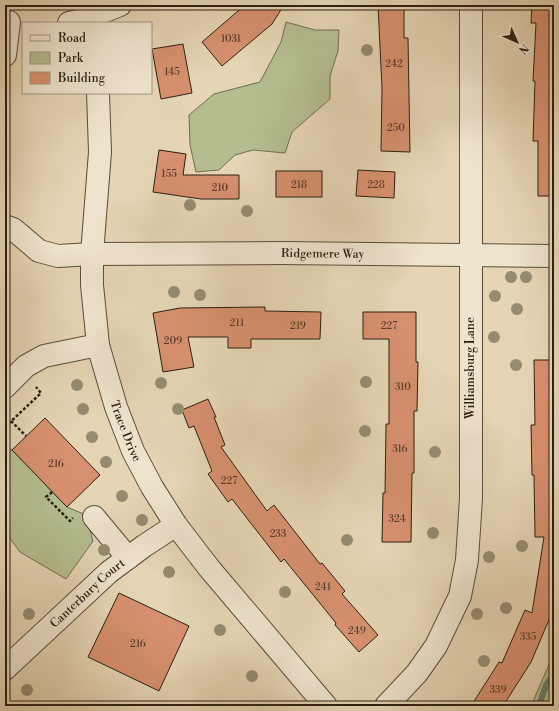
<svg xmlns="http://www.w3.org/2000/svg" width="559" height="711" font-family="'Libre Bodoni',serif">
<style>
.green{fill:#b4bd8e;stroke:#706e50}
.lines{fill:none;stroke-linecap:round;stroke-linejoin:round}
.stream{stroke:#6b7c6e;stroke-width:6}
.building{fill:#d7906f;stroke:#2b2013}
.minor-casing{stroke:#5a4d3b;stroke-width:24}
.path{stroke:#2b2013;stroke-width:2.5;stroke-dasharray:3 2;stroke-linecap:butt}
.minor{stroke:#eee4ce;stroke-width:22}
.tree{fill:#958b70}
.labels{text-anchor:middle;stroke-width:4;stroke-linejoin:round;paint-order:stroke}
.number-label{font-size:10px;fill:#563c2a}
.street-label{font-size:12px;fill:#2b2013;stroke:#eee4ce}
</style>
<rect width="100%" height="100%" fill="#e5d5b4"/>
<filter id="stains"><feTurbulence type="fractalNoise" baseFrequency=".005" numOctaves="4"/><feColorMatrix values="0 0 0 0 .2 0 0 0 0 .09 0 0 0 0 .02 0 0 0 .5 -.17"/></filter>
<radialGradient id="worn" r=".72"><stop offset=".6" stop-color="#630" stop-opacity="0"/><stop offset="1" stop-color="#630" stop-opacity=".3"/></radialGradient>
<!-- green -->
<g class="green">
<path d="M286,22L315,30H339L338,51L330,76V99L292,132L285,153L253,150L235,155L219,170L196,172L190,145L189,115L214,94L260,82L281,42Z"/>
<path d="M5,447L12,450L67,507L86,515L93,541L66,579L20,552L5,532Z"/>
<path d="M554,653V706H531Z"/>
</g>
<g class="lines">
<!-- stream -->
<path class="stream" d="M539,706L546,685L554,674"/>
</g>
<!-- building -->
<g class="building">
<path d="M245,5H284L272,24L222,66L202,42Z"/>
<path d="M378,5H404V38H408L410,152L381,151L382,88Z"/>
<path d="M532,5H554V196H538V141H533L535,81H533L536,23H531Z"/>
<path d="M183,44L192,93L161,99L152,49Z"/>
<path d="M159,150L186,154L183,175H239V199H201L153,192Z"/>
<path d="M358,170L395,172L394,198L356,196Z"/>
<rect x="276" y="171" width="46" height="26"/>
<path d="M265,307V311L321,312L320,339H251V348H228V337H188L194,367L163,372L153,313L180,308Z"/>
<path d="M363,312H416V362H418L417,411H414V473H412L411,542H382L383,493H385L386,424H389V339H363Z"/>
<path d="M534,360H554V608L531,662L503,706H471L499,662L502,663L525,610L532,613L544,537H535L534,475H532L531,425H535Z"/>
<path d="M208,399L216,417H214L225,445L221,447L267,511L274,505L320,564L322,563L345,591L342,594L378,635L359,652L335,625L336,623L284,559L281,562L232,499L228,502L208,474L212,471L194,426L189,428L182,410Z"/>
<path d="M45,418L100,475L67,507L12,450Z"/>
<path d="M119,593L189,626L159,691L88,657Z"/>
</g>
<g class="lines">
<defs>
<g id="minor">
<path d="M69,23L83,20L120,5"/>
<path d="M5,55L9,22"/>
<path id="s1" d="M98,93L100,152L92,254V285L98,345L116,407L133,451L152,487L176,525L209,568L326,706"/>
<path id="s2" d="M5,226L13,229L39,251L58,256L92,254L281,253L554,256"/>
<path d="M5,387L26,366L44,356L98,345"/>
<path d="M94,517L128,558"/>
<path id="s3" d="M5,669L109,572L144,546L176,525"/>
<path d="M386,706L417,673L436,646L460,596L467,560L471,498V5"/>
</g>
</defs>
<!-- minor casing -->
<use href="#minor" class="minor-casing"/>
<!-- path -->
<g class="path">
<path d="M11,421L26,436"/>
<path d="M5,427L41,393L36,387"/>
<path d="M52,492L46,497L70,521L73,518"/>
</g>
<!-- minor -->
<use href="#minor" class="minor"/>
</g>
<!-- trees -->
<g class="tree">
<circle cx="367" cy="50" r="6"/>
<circle cx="190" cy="205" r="6"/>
<circle cx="247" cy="211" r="6"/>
<circle cx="511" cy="277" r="6"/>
<circle cx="526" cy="277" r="6"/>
<circle cx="174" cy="292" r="6"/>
<circle cx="200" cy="295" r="6"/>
<circle cx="495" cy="296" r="6"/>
<circle cx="517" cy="309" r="6"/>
<circle cx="494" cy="337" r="6"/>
<circle cx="516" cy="365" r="6"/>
<circle cx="366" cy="382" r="6"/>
<circle cx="161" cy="383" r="6"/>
<circle cx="77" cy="385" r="6"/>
<circle cx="83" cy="409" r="6"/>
<circle cx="178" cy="409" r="6"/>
<circle cx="365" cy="431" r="6"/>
<circle cx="92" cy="437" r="6"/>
<circle cx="435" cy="452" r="6"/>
<circle cx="106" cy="462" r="6"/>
<circle cx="122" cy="496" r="6"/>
<circle cx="142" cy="520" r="6"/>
<circle cx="433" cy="533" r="6"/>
<circle cx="347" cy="540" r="6"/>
<circle cx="522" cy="546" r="6"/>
<circle cx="104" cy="550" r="6"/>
<circle cx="489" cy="557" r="6"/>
<circle cx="169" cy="572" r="6"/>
<circle cx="285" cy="592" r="6"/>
<circle cx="506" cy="608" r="6"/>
<circle cx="29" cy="614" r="6"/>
<circle cx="477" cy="614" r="6"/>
<circle cx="220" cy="630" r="6"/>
<circle cx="484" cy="661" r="6"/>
<circle cx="252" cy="676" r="6"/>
<circle cx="27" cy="690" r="6"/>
</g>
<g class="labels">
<!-- number labels -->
<g class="number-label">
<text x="231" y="42">1031</text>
<text x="394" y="67">242</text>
<text x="172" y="75">145</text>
<text x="396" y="131">250</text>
<text x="169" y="177">155</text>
<text x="299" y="188">218</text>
<text x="376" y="188">228</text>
<text x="220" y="191">210</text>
<text x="237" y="326">211</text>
<text x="298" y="329">219</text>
<text x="389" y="329">227</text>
<text x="173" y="344">209</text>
<text x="403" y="390">310</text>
<text x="400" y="452">316</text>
<text x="56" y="467">216</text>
<text x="229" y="484">227</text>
<text x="397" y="522">324</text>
<text x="278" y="537">233</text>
<text x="323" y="590">241</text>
<text x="357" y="634">249</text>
<text x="528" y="640">335</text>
<text x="138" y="647">216</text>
<text x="498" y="693">339</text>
</g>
<!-- street labels -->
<g class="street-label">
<text dy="4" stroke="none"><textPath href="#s2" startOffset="327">Ridgemere Way</textPath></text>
<text transform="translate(470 368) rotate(-90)" y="4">Williamsburg Lane</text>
<text dy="4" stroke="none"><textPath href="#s1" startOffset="343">Trace Drive</textPath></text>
<text dy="4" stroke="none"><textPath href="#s3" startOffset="112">Canterbury Court</textPath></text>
</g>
</g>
<!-- margin -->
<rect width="559" height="711" fill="none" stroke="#e5d5b4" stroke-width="20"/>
<rect x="6" y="6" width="547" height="699" fill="none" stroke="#2b2013" stroke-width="2"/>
<rect x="10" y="10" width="539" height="691" fill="none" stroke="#2b2013"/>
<!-- legend -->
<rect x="22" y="22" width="130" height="72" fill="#eee4ce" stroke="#a09683"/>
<rect x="30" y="35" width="20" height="6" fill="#eee4ce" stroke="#a09683"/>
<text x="58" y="42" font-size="12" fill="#2b2013">Road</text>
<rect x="30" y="52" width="20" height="12" fill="#b4bd8e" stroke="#a09683"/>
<text x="58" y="62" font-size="12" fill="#2b2013">Park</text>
<rect x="30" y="72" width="20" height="12" fill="#d7906f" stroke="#a09683"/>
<text x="58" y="82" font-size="12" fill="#2b2013">Building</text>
<!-- north arrow -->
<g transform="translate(517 42) rotate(135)" stroke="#eee4ce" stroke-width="3" paint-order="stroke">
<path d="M0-3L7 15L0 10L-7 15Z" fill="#2b2013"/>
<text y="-6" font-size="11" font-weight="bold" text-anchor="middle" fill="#2b2013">N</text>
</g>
<rect width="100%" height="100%" filter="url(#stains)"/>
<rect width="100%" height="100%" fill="url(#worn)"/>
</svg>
